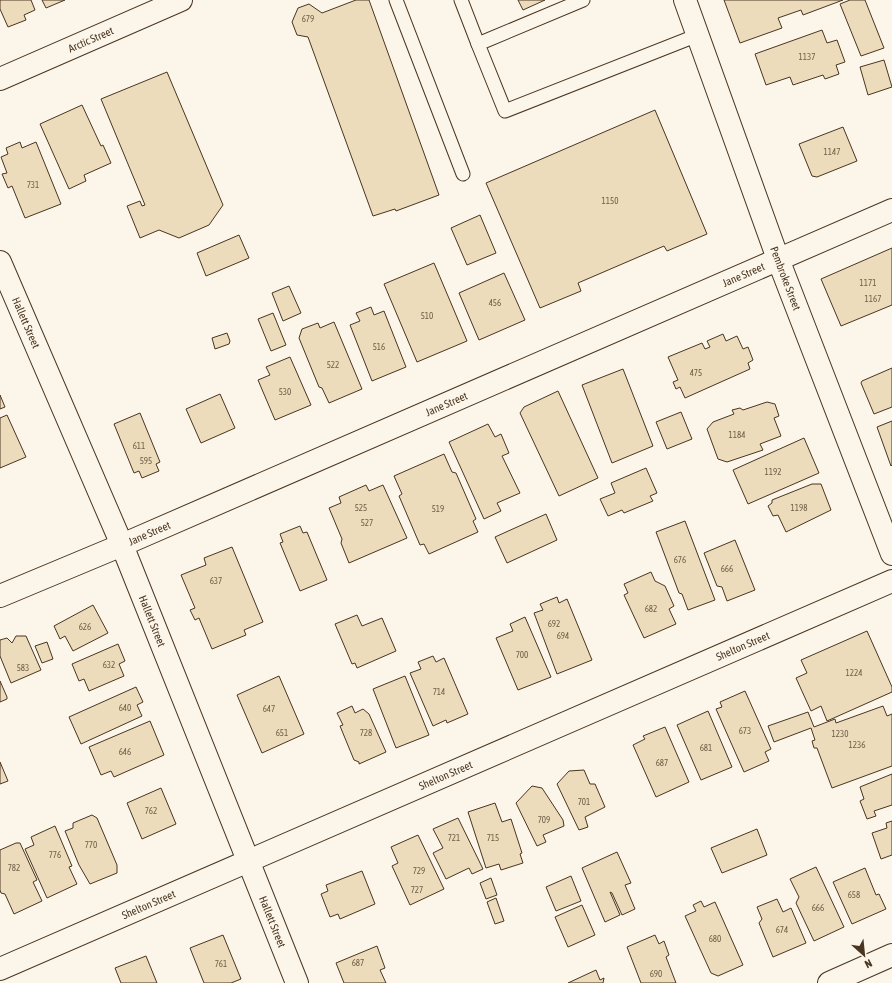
<svg xmlns="http://www.w3.org/2000/svg" width="892" height="983" font-family="'Asap Condensed',sans-serif">
<style>
.building{fill:#ecdcbc;stroke:#4a3520}
.lines{fill:none;stroke-linecap:round;stroke-linejoin:round}
.lane-casing{stroke:#4a3520;stroke-width:15}
.street-casing{stroke:#4a3520;stroke-width:24}
.secondary-casing{stroke:#4a3520;stroke-width:24}
.lane{stroke:#fbf6e9;stroke-width:13}
.street{stroke:#fbf6e9;stroke-width:22}
.secondary{stroke:#fbf6e9;stroke-width:22}
.labels{text-anchor:middle;stroke-width:3;stroke-linejoin:round;paint-order:stroke}
.number-label{font-size:9px;fill:#725f47}
.street-label{font-size:11px;fill:#4a3520;stroke:#fbf6e9}
</style>
<rect width="100%" height="100%" fill="#fbf6e9"/>
<!-- building -->
<g class="building">
<path d="M0,0H31L35,10L24,15L26,20L8,27L0,9Z"/>
<path d="M42,0H65L46,8Z"/>
<path d="M356,0H369L439,195L396,211L395,209L373,216L308,37L297,35L292,22L298,8L309,4L322,13Z"/>
<path d="M518,0H545L523,10Z"/>
<path d="M724,0H843L803,15L801,10L778,18L782,28L740,43Z"/>
<path d="M850,0H865L884,48L861,56L840,4Z"/>
<path d="M822,30L827,43L837,40L845,62L836,65L839,74L825,79L823,75L793,85L790,77L766,85L755,54Z"/>
<path d="M884,60L892,87L868,95L860,67Z"/>
<path d="M167,72L223,205L209,225L179,238L159,230L140,238L127,206L140,201L142,206L145,205L101,99Z"/>
<path d="M82,105L101,146L103,145L111,163L84,175L86,181L69,189L40,124Z"/>
<path d="M655,110L707,234L667,251L664,246L578,283L581,291L540,308L486,183Z"/>
<path d="M843,127L857,161L817,177L812,176L799,144Z"/>
<path d="M20,142L22,148L36,142L61,204L25,218L12,186L8,188L2,174L7,173L1,157L8,154L6,148Z"/>
<path d="M480,215L496,253L467,265L451,228Z"/>
<path d="M239,235L249,258L206,276L197,253Z"/>
<path d="M892,248V305L841,326L821,279Z"/>
<path d="M434,263L467,341L417,362L384,284Z"/>
<path d="M504,273L525,320L479,340L459,293Z"/>
<path d="M289,286L301,313L283,321L272,293Z"/>
<path d="M371,307L374,315L384,311L406,367L372,381L350,325L360,321L356,313Z"/>
<path d="M273,313L286,345L271,351L258,319Z"/>
<path d="M334,322L362,389L329,403L322,388L319,387L299,338L302,329L318,323L320,328Z"/>
<path d="M227,333L230,341L229,344L215,349L212,338Z"/>
<path d="M723,334L726,341L737,336L743,349L748,347L753,360L748,363L750,369L685,398L680,387L676,389L673,382L678,380L668,357L702,343L705,349L710,347L707,341Z"/>
<path d="M290,357L311,405L275,420L258,380L270,375L266,367Z"/>
<path d="M892,368V407L874,414L861,383L862,381Z"/>
<path d="M623,369L653,446L612,463L582,385Z"/>
<path d="M558,391L598,478L559,496L520,413L524,407Z"/>
<path d="M220,394L235,428L201,443L186,409Z"/>
<path d="M0,395L5,407L0,409Z"/>
<path d="M767,402L775,404L779,416L774,418L781,436L760,444L763,450L727,462L718,459L707,429L713,422L734,414L732,410L740,408L743,410Z"/>
<path d="M681,412L692,439L667,449L656,422Z"/>
<path d="M140,413L160,462L156,464L159,471L142,478L139,471L134,473L114,424Z"/>
<path d="M7,415L26,457L0,468V418Z"/>
<path d="M892,421V465L891,466L877,427Z"/>
<path d="M488,424L495,437L501,434L509,453L502,456L520,493L497,503L501,511L484,519L449,442Z"/>
<path d="M804,438L819,473L748,504L733,470Z"/>
<path d="M444,454L452,472L456,473L476,519L473,521L478,532L429,554L424,544L420,545L399,496L402,494L394,476Z"/>
<path d="M646,468L657,493L650,496L653,501L624,513L622,510L608,516L600,499L615,493L611,483Z"/>
<path d="M812,484H821L831,510L786,532L778,515L773,516L768,506L772,503V500Z"/>
<path d="M366,485L369,491L383,485L407,538L349,563L341,543L342,539L329,508L341,503L339,497Z"/>
<path d="M546,514L557,540L507,563L495,537Z"/>
<path d="M685,521L715,600L688,610L682,594L679,593L656,532Z"/>
<path d="M300,526L303,533L307,532L327,580L300,591L280,543L283,542L280,534Z"/>
<path d="M735,540L755,590L727,601L722,587L717,586L704,553Z"/>
<path d="M232,547L263,622L244,630L246,635L212,649L199,618L195,620L190,610L195,608L181,575L206,565L204,558Z"/>
<path d="M651,572L655,581L665,586L674,606L669,609L676,624L644,638L624,595L628,593L624,584Z"/>
<path d="M557,597L559,603L567,599L592,660L557,674L534,613L543,610L540,604Z"/>
<path d="M93,605L108,633L73,651L65,636L60,639L54,626Z"/>
<path d="M357,615L362,626L382,618L396,651L357,668L355,663L352,664L335,624Z"/>
<path d="M525,617L551,677L518,690L496,638L513,631L510,624Z"/>
<path d="M867,631L892,687V692L827,721L821,706L811,711L796,678L807,673L801,660Z"/>
<path d="M16,636H26L41,670L11,683L0,656V640L7,638L12,643Z"/>
<path d="M47,642L53,659L42,663L35,646Z"/>
<path d="M118,644L125,661L119,664L124,676L89,691L84,679L79,681L72,664Z"/>
<path d="M433,656L436,662L444,658L468,714L447,723L446,720L433,726L410,673L421,669L418,662Z"/>
<path d="M279,676L304,734L262,753L237,695Z"/>
<path d="M405,676L429,735L396,748L373,689Z"/>
<path d="M0,681L7,697V699L0,702Z"/>
<path d="M136,687L143,702L137,705L142,716L81,744L69,717Z"/>
<path d="M745,691L771,749L765,752L769,761L744,772L716,709L722,707L720,702Z"/>
<path d="M352,706L355,713L363,709L369,714L386,752L359,764V762L354,760L340,726L343,725L337,713Z"/>
<path d="M883,706L887,716L892,714V766L832,788L817,748H814L812,741L815,740L811,728L774,742L768,726L808,712L814,727L835,719L836,723Z"/>
<path d="M708,711L732,767L701,780L677,725Z"/>
<path d="M150,721L164,755L114,777L111,771L101,775L89,747Z"/>
<path d="M665,727L689,782L656,797L633,745L645,739L643,736Z"/>
<path d="M0,762L8,781L0,784Z"/>
<path d="M584,770L590,784H595L605,807L585,817L588,827L579,830L557,784L569,771Z"/>
<path d="M892,774V805L874,811L876,816L867,819L860,801L864,799L860,787Z"/>
<path d="M532,786L542,788L563,820L564,826L543,835L546,842L537,846L516,803Z"/>
<path d="M161,788L176,824L142,839L127,803Z"/>
<path d="M495,803L502,822L511,819L522,853L520,854L523,863L501,870L499,864L486,868L468,812Z"/>
<path d="M92,815L97,818L117,865V873L90,884L79,865L65,831L73,828V823Z"/>
<path d="M458,818L483,869L472,874L469,868L446,879L433,853L443,848L433,829Z"/>
<path d="M892,821V855L881,859L872,833L887,828L886,823Z"/>
<path d="M55,826L72,866L69,867L77,884L47,898L25,849L34,845L31,837Z"/>
<path d="M757,829L767,855L722,873L711,848Z"/>
<path d="M418,835L444,889L410,905L392,866L398,863L391,847Z"/>
<path d="M16,843H20L37,880L33,882L42,901L14,914L5,894L1,893L0,890V850Z"/>
<path d="M617,852L631,883L625,885L635,909L622,915L612,893L610,892L620,915L605,922L582,868Z"/>
<path d="M816,867L844,927L814,941L796,903L799,897L790,879Z"/>
<path d="M865,868L876,895L879,894L886,909L852,924L833,882Z"/>
<path d="M362,871L375,904L340,919L338,914L330,917L321,894L328,891L326,885Z"/>
<path d="M571,876L581,901L556,911L546,887Z"/>
<path d="M491,878L497,895L486,899L480,883Z"/>
<path d="M496,898L504,921L495,924L487,902Z"/>
<path d="M777,899L783,912L791,908L806,943L773,957L759,923L762,919L757,907Z"/>
<path d="M701,901L704,907L715,902L743,965L718,976L711,973L685,916L696,911L693,905Z"/>
<path d="M582,905L595,935L568,947L555,917Z"/>
<path d="M223,935L241,979L231,983H204L190,948Z"/>
<path d="M655,935L659,944L664,941L669,955L666,957L676,983H641L627,947Z"/>
<path d="M377,946L385,968L380,970L386,983H344L336,963Z"/>
<path d="M146,956L157,983H121L115,968Z"/>
<path d="M596,970L600,980L604,978L603,983H568Z"/>
</g>
<g class="lines">
<defs>
<g id="lane">
<path d="M396,0L463,174"/>
<path d="M461,0L478,44"/>
<path d="M583,0L478,44L505,111L698,35"/>
</g>
<g id="street">
<path id="s1" d="M0,262L122,545L297,983"/>
<path id="s2" d="M0,596L122,545L892,210"/>
<path id="s3" d="M0,969L892,581"/>
<path d="M829,983L892,955"/>
</g>
<g id="secondary">
<path id="s4" d="M685,0L778,259L892,554"/>
<path id="s5" d="M0,79L181,0"/>
</g>
</defs>
<!-- lane casing -->
<use href="#lane" class="lane-casing"/>
<!-- street casing -->
<use href="#street" class="street-casing"/>
<!-- secondary casing -->
<use href="#secondary" class="secondary-casing"/>
<!-- lane -->
<use href="#lane" class="lane"/>
<!-- street -->
<use href="#street" class="street"/>
<!-- secondary -->
<use href="#secondary" class="secondary"/>
</g>
<g class="labels">
<!-- number labels -->
<g class="number-label">
<text x="308" y="22">679</text>
<text x="807" y="60">1137</text>
<text x="832" y="155">1147</text>
<text x="33" y="188">731</text>
<text x="610" y="204">1150</text>
<text x="868" y="286">1171</text>
<text x="873" y="302">1167</text>
<text x="495" y="306">456</text>
<text x="427" y="319">510</text>
<text x="379" y="350">516</text>
<text x="333" y="368">522</text>
<text x="696" y="376">475</text>
<text x="285" y="395">530</text>
<text x="737" y="438">1184</text>
<text x="139" y="449">611</text>
<text x="146" y="464">595</text>
<text x="773" y="475">1192</text>
<text x="361" y="511">525</text>
<text x="799" y="511">1198</text>
<text x="438" y="512">519</text>
<text x="367" y="526">527</text>
<text x="680" y="563">676</text>
<text x="727" y="572">666</text>
<text x="216" y="584">637</text>
<text x="651" y="612">682</text>
<text x="554" y="627">692</text>
<text x="85" y="630">626</text>
<text x="563" y="639">694</text>
<text x="522" y="658">700</text>
<text x="109" y="668">632</text>
<text x="23" y="671">583</text>
<text x="854" y="676">1224</text>
<text x="439" y="695">714</text>
<text x="125" y="711">640</text>
<text x="269" y="712">647</text>
<text x="745" y="734">673</text>
<text x="282" y="736">651</text>
<text x="366" y="736">728</text>
<text x="840" y="737">1230</text>
<text x="857" y="748">1236</text>
<text x="706" y="751">681</text>
<text x="125" y="755">646</text>
<text x="662" y="766">687</text>
<text x="584" y="805">701</text>
<text x="151" y="814">762</text>
<text x="544" y="823">709</text>
<text x="454" y="841">721</text>
<text x="493" y="841">715</text>
<text x="91" y="848">770</text>
<text x="55" y="858">776</text>
<text x="14" y="871">782</text>
<text x="419" y="874">729</text>
<text x="417" y="893">727</text>
<text x="854" y="898">658</text>
<text x="818" y="911">666</text>
<text x="782" y="933">674</text>
<text x="715" y="942">680</text>
<text x="358" y="966">687</text>
<text x="221" y="967">761</text>
<text x="656" y="977">690</text>
</g>
<!-- street labels -->
<g class="street-label">
<text dy="4" stroke="none"><textPath href="#s5" startOffset="99">Arctic Street</textPath></text>
<text dy="4" stroke="none"><textPath href="#s2" startOffset="810">Jane Street</textPath></text>
<text dy="4" stroke="none"><textPath href="#s4" startOffset="296">Pembroke Street</textPath></text>
<text dy="4" stroke="none"><textPath href="#s1" startOffset="66">Hallett Street</textPath></text>
<text dy="4" stroke="none"><textPath href="#s2" startOffset="486">Jane Street</textPath></text>
<text dy="4" stroke="none"><textPath href="#s2" startOffset="162">Jane Street</textPath></text>
<text dy="4" stroke="none"><textPath href="#s1" startOffset="390">Hallett Street</textPath></text>
<text dy="4" stroke="none"><textPath href="#s3" startOffset="810">Shelton Street</textPath></text>
<text dy="4" stroke="none"><textPath href="#s3" startOffset="486">Shelton Street</textPath></text>
<text dy="4" stroke="none"><textPath href="#s3" startOffset="162">Shelton Street</textPath></text>
<text dy="4" stroke="none"><textPath href="#s1" startOffset="714">Hallett Street</textPath></text>
</g>
</g>
<!-- north arrow -->
<g transform="translate(864 955) rotate(153)" stroke="#fbf6e9" stroke-width="3" paint-order="stroke">
<path d="M0-3L7 15L0 10L-7 15Z" fill="#4a3520"/>
<text y="-6" font-size="11" font-weight="bold" text-anchor="middle" fill="#4a3520">N</text>
</g>
</svg>
